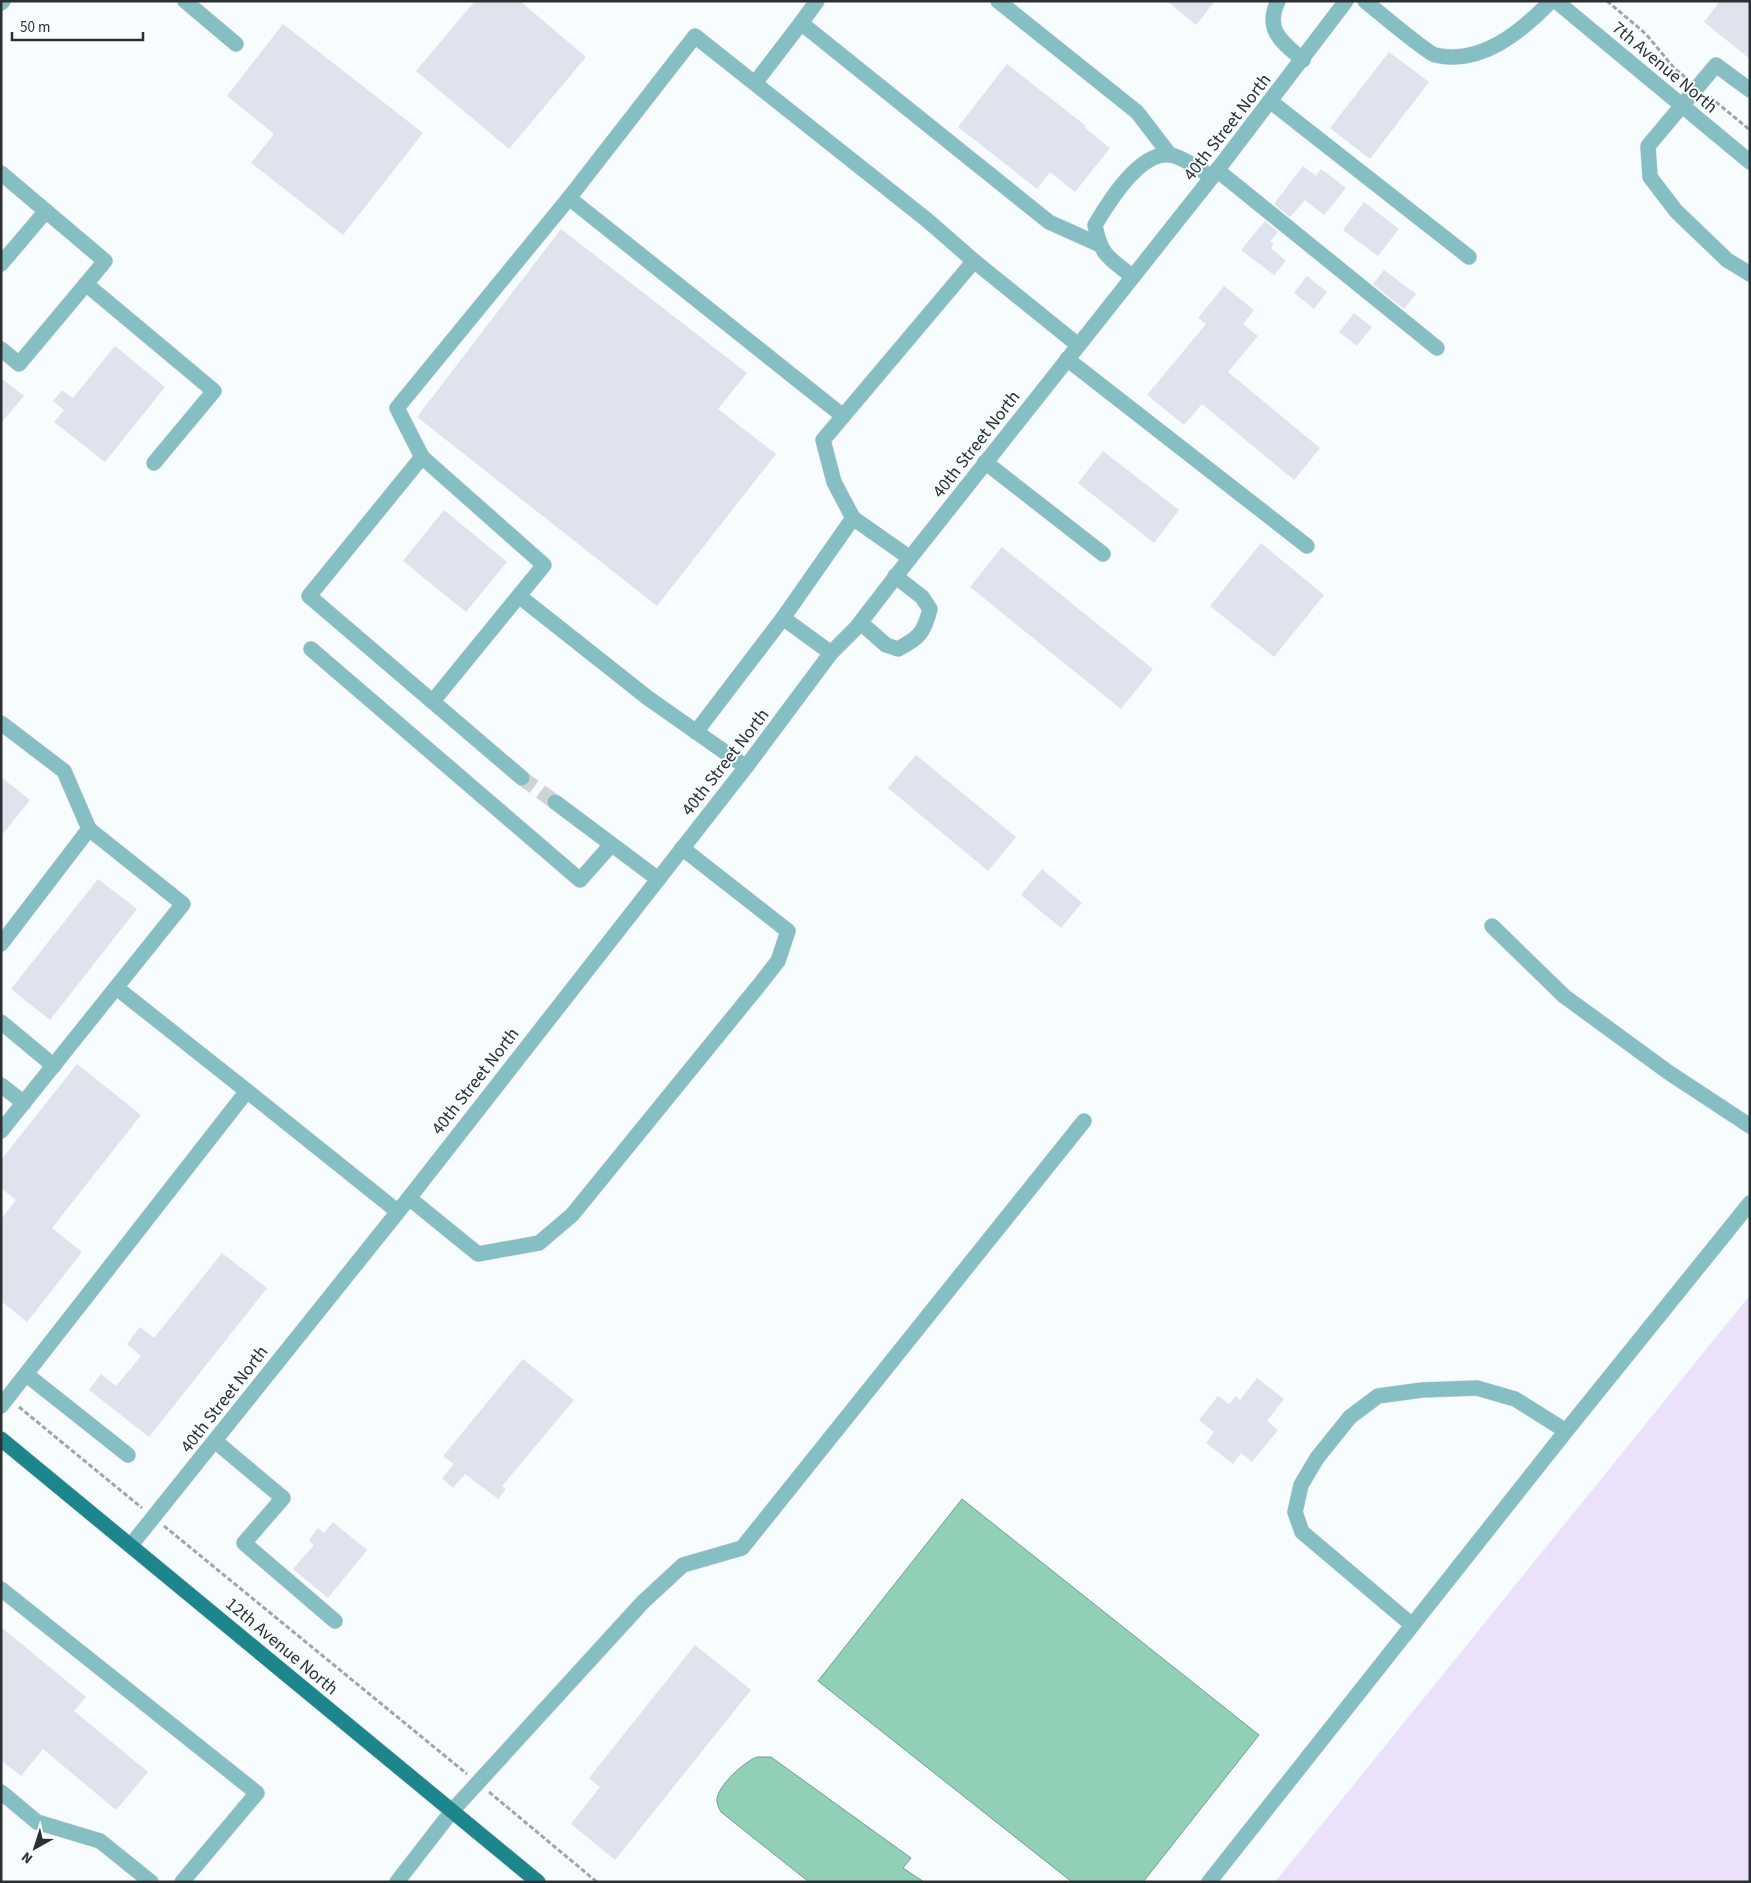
<svg xmlns="http://www.w3.org/2000/svg" width="1751" height="1883" font-family="'Source Sans 3',sans-serif">
<style>
.green{fill:#ece1fb}
.water{fill:#92cfb7;stroke:#739f8f}
.building{fill:#dfe3ee}
.lines{fill:none;stroke-linecap:round;stroke-linejoin:round}
.minor-tunnel{stroke:#ced3d6;stroke-width:15;stroke-dasharray:15 8;stroke-linecap:butt}
.minor-casing{stroke:#d2d7da;stroke-width:16}
.major-casing{stroke:#d2d7da;stroke-width:16}
.path{stroke:#a1a6a9;stroke-width:3;stroke-dasharray:5 2.5;stroke-linecap:butt}
.minor{stroke:#85bfc3;stroke-width:15}
.major{stroke:#1d868d;stroke-width:15}
.labels{text-anchor:middle;stroke-width:4;stroke-linejoin:round;paint-order:stroke}
.street-label{font-size:18px;fill:#2c3033;stroke:#f7fcff}
</style>
<rect width="100%" height="100%" fill="#f7fcff"/>
<!-- green -->
<path class="green" d="M1750,1295V1882H1275Z"/>
<!-- water -->
<g class="water">
<path d="M962,1499L1259,1735L1143,1882H1072L818,1681Z"/>
<path d="M757,1757H771L911,1858L903,1868L924,1882H809L721,1812C719,1809 717,1804 717,1800C717,1786 745,1761 757,1757Z"/>
</g>
<!-- building -->
<g class="building">
<path d="M475,1H520L586,57L509,149L416,71Z"/>
<path d="M1167,1H1215L1196,25Z"/>
<path d="M1720,1H1750V59L1704,22Z"/>
<path d="M283,24L423,133L343,235L251,163L274,134L227,96Z"/>
<path d="M1389,52L1429,82L1370,159L1330,128Z"/>
<path d="M1007,64L1086,126L1085,128L1110,148L1075,192L1050,172L1037,189L958,127Z"/>
<path d="M1303,166L1316,176L1321,169L1346,188L1324,215L1305,200L1290,217L1274,204Z"/>
<path d="M1364,202L1399,229L1378,256L1343,230Z"/>
<path d="M1265,221L1278,232L1270,242L1274,244L1271,248L1286,261L1274,275L1241,250Z"/>
<path d="M561,229L747,373L718,409L776,454L657,606L417,417Z"/>
<path d="M1384,270L1416,294L1404,309L1373,284Z"/>
<path d="M1307,276L1327,292L1314,309L1294,293Z"/>
<path d="M1224,286L1254,310L1243,324L1258,336L1228,372L1320,448L1294,480L1202,404L1184,425L1147,395L1206,324L1198,318Z"/>
<path d="M1354,313L1372,327L1357,346L1339,332Z"/>
<path d="M115,346L165,387L105,462L54,422L64,410L53,401L62,390L73,398Z"/>
<path d="M1,378L24,396L1,423Z"/>
<path d="M1103,451L1179,510L1154,543L1078,483Z"/>
<path d="M444,510L507,562L466,612L403,561Z"/>
<path d="M1261,543L1324,595L1274,657L1210,606Z"/>
<path d="M1002,547L1153,669L1121,709L970,587Z"/>
<path d="M916,755L1016,837L988,871L888,788Z"/>
<path d="M1,777L30,800L1,836Z"/>
<path d="M1042,869L1082,903L1061,928L1021,895Z"/>
<path d="M98,879L137,909L50,1020L11,989Z"/>
<path d="M77,1064L141,1115L52,1228L82,1252L27,1322L1,1301V1219L16,1200L1,1188V1160Z"/>
<path d="M222,1253L267,1288L149,1437L89,1390L101,1374L116,1386L141,1356L127,1344L140,1327L154,1338Z"/>
<path d="M523,1359L574,1400L502,1486L506,1489L498,1499L465,1474L453,1488L442,1478L454,1464L443,1456Z"/>
<path d="M1257,1378L1284,1399L1267,1421L1278,1430L1252,1462L1241,1453L1233,1464L1206,1443L1214,1432L1199,1420L1218,1396L1229,1404L1236,1396L1240,1400Z"/>
<path d="M333,1522L367,1550L328,1598L293,1569L314,1545L309,1540L318,1528L324,1533Z"/>
<path d="M1,1627L86,1697L74,1711L148,1772L116,1810L43,1749L21,1776L1,1760Z"/>
<path d="M695,1645L751,1690L615,1860L571,1824L600,1787L589,1778Z"/>
</g>
<g class="lines">
<!-- minor-tunnel -->
<path class="minor-tunnel" d="M522,778L555,802"/>
<defs>
<g id="minor">
<path d="M185,1L236,44"/>
<path d="M998,1L1137,112L1170,155"/>
<path d="M1278,1C1264,30 1282,42 1303,60"/>
<path d="M1365,1C1376,10 1426,52 1435,55C1481,66 1522,31 1551,1"/>
<path d="M1556,1L1750,162"/>
<path d="M1,3L3,1"/>
<path d="M801,23L817,1"/>
<path d="M755,83L801,23L1049,222L1098,244"/>
<path d="M1750,90L1716,65L1648,146L1650,177L1676,211L1727,260L1750,274"/>
<path d="M1270,101L1469,257"/>
<path d="M1217,170L1437,348"/>
<path d="M1,173L105,261L86,284"/>
<path d="M569,198L695,36L927,220L974,261"/>
<path d="M1,264L46,211"/>
<path d="M1132,276C1110,259 1100,255 1095,225C1108,203 1140,150 1171,155C1185,158 1200,170 1212,177"/>
<path d="M1,349L19,364L86,284L214,391L154,463"/>
<path d="M1067,359L1307,546"/>
<path d="M422,457L397,408L569,198L843,416"/>
<path d="M985,462L1103,554"/>
<path d="M853,518L834,482L823,440L974,261L1078,345"/>
<path d="M519,596L648,698L746,767"/>
<path d="M861,623L886,645L898,649C919,638 924,633 930,609L922,597L895,576"/>
<path d="M311,649L580,880L611,845"/>
<path d="M831,653L783,618L853,518L910,558"/>
<path d="M433,701L544,565L422,457L309,596L522,778"/>
<path d="M1,723L64,771L89,829L1,944"/>
<path d="M696,732L783,618"/>
<path d="M555,802L658,879"/>
<path d="M1492,926L1564,996L1668,1072L1750,1126"/>
<path d="M118,989L247,1091"/>
<path d="M1,1022L54,1066"/>
<path d="M1,1085L24,1103"/>
<path d="M1,1131L183,904L89,829"/>
<path d="M409,1198L478,1254L539,1243L572,1215L760,984L778,961L788,931L682,848"/>
<path d="M27,1375L128,1455"/>
<path d="M1,1406L247,1091L397,1211"/>
<path d="M215,1441L283,1498L244,1543L335,1621"/>
<path d="M131,1545L409,1198L746,767L831,653L856,628L910,558L1212,177L1346,1"/>
<path d="M1,1589L257,1793L182,1882"/>
<path d="M1412,1625L1302,1532L1295,1512L1301,1485L1317,1458L1350,1417L1378,1396L1422,1390L1477,1388L1515,1399L1566,1431"/>
<path d="M1,1792L37,1822L100,1841L151,1882"/>
<path d="M397,1882L452,1811L643,1602L683,1565L742,1548L1084,1121"/>
<path d="M1209,1882L1566,1431L1750,1203"/>
</g>
<path id="major" d="M1,1439L538,1882"/>
</defs>
<!-- minor casing -->
<use href="#minor" class="minor-casing"/>
<!-- major casing -->
<use href="#major" class="major-casing"/>
<!-- path -->
<g class="path">
<path d="M1607,1L1646,34L1674,68L1685,77"/>
<path d="M1710,97L1750,130"/>
<path d="M19,1407L142,1508"/>
<path d="M164,1526L467,1774"/>
<path d="M489,1792L597,1882"/>
</g>
<!-- minor -->
<use href="#minor" class="minor"/>
<!-- major -->
<use href="#major" class="major"/>
</g>
<g class="labels">
<!-- street labels -->
<g class="street-label">
<text transform="translate(1665 67) rotate(40)" y="6">7th Avenue North</text>
<text transform="translate(1227 127) rotate(-52)" y="6">40th Street North</text>
<text transform="translate(976 444) rotate(-52)" y="6">40th Street North</text>
<text transform="translate(725 762) rotate(-52)" y="6">40th Street North</text>
<text transform="translate(475 1081) rotate(-52)" y="6">40th Street North</text>
<text transform="translate(224 1399) rotate(-52)" y="6">40th Street North</text>
<text transform="translate(282 1646) rotate(40)" y="6">12th Avenue North</text>
</g>
</g>
<!-- border -->
<rect width="1751" height="1883" fill="none" stroke="#2c3033" stroke-width="5"/>
<!-- north arrow -->
<g transform="translate(35 1848) rotate(219)" stroke="#f7fcff" stroke-width="4" paint-order="stroke">
<path d="M0-4L9 19L0 12L-9 19Z" fill="#2c3033"/>
<text y="-8" font-size="14" font-weight="bold" text-anchor="middle" fill="#2c3033">N</text>
</g>
<!-- scale -->
<path d="M12 32v8h131v-8" fill="none" stroke="#2c3033" stroke-width="2.5"/>
<text x="20" y="32" font-size="15" fill="#2c3033" stroke="#f7fcff" stroke-width="4" paint-order="stroke">50 m</text>
</svg>
